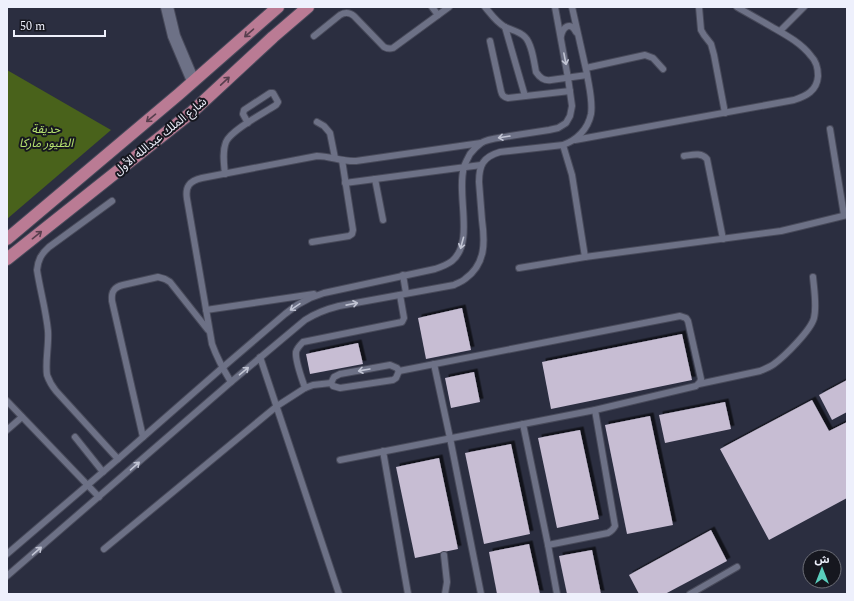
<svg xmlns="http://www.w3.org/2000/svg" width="854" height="601" font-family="Spectral,'Noto Sans Arabic',serif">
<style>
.green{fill:#49621b}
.building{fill:#c7bdd3;filter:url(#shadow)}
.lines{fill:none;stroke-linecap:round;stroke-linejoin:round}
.service-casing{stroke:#484a5a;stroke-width:8}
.minor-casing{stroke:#484a5a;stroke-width:14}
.primary-casing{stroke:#484a5a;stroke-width:14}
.service{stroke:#6d7186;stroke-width:6}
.minor{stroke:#6d7186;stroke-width:12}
.primary{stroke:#ba7b94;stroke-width:12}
.oneway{stroke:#583f4e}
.oneway2{stroke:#c1c4d3}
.labels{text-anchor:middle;stroke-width:4;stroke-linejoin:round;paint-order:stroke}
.park-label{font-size:12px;font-style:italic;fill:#b6e26f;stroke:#16171f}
.street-label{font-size:12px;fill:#eef0fc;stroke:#16171f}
</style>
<defs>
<filter id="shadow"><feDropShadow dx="3.5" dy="-3.5" stdDeviation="0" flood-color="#0009"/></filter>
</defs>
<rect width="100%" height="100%" fill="#2b2e40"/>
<!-- green -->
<path class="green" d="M7,70L111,130L7,219Z"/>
<!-- building -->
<g class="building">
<path d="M462,308L471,350L426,359L418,318Z"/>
<path d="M682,334L692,380L551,409L542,362Z"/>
<path d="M358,343L363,364L310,374L306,354Z"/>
<path d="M474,372L480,402L451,408L445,378Z"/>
<path d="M847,380V412L832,420L819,395Z"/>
<path d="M812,400L829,431L847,422V498L769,540L720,449Z"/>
<path d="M725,402L731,429L665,443L659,415Z"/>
<path d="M650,416L673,525L627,534L605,425Z"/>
<path d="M580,430L599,519L557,528L538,438Z"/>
<path d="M511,444L530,534L484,544L465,453Z"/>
<path d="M439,458L458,549L415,558L396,467Z"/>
<path d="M711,530L727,561L665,594H639L629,575Z"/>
<path d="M529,544L540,594H497L489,552Z"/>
<path d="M592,550L601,594H567L559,556Z"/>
</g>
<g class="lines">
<defs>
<g id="service">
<path d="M432,7L438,15"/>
<path d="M485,7C491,14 496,22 505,27C511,30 519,31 525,37C532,44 534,62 536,72C540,78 544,81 551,80L587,75"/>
<path d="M699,7L701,30L704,35L711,44L714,55L725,113"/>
<path d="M505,27L525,96"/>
<path d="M780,31L804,7"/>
<path d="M314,36L340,15C345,12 349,12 354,16L384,47C388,49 390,49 393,48L449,7"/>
<path d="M561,36C563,27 570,21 576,32"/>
<path d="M490,41L501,91C502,95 503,97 508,98L570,91"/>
<path d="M586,68L645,55L653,58L663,69"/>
<path d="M317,122L324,126L330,133L335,158"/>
<path d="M830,129L844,215"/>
<path d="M575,140L794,100C806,96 817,91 818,76C818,68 816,61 811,56C801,43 786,35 772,27C760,20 749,14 737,7"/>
<path d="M563,145L572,175L585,257"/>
<path d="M684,156C692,155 701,152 707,159L723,239"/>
<path d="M225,174C224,164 222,152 226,142C231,130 264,113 276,105L278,102L273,93H270L244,110L243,114L248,123"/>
<path d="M375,179L383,220"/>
<path d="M345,183L481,165"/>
<path d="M112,201L49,247C41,254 38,260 37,270C40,290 46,310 48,331C49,345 45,362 47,375C49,381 52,386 56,391L118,459"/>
<path d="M312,242L349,236L352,234L353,230L342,160"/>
<path d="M519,268L585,257L781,231L802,226L847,215"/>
<path d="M403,275L406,293"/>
<path d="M206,310L314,294"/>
<path d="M260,357L339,594"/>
<path d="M434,364L450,438L481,594"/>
<path d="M231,382C223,369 217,358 212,344L187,199C185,187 189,181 202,178L317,156C330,156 343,162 356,161L481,143"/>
<path d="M331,383L334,377L340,374L390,365L397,368L399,371"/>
<path d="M699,384L760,371C765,369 770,367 774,364C785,356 811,330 814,318C817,306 814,289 813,277"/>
<path d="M305,388C302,379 295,361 296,352C297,348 300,345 303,342L402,322L404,318L400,295"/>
<path d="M7,401L99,497"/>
<path d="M523,424L548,545L557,594"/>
<path d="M7,430L22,417"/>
<path d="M75,437L103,472"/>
<path d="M143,437L112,301C111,292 114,287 123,285L158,277L165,279L170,282L208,330"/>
<path d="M383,451L408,594"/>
<path d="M340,460L595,410L696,386L700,382L701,379L688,321L686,318L680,316L399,371"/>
<path d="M548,545L608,533C612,531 613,530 615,526L595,410"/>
<path d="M104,549L277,406L305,388L313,385L331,383L333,386L340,388L393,380L396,378L399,371"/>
<path d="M7,554L118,459L222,368L285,314L297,305L310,298L324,293L435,269C441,267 447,265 452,261C475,242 456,195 464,167C465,163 468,158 470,154C473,150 477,146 481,143C489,138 501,138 510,136C523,134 536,132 549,130L558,128L566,123L570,116L572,106L568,78L555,7"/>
<path d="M444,555L447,582L445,594"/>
<path d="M7,576L231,382L305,320C316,313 327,309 339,306L454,285C457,283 462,282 465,279C486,264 485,242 482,220C481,207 480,195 479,182C479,165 483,157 500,152L563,145C577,140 588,129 591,114C593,101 589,87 587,74C582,52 577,29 572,7"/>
<path d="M690,594L737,567"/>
</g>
<path id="minor" d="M167,7L174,36L193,81"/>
<g id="primary">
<path d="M7,239L179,94L278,7"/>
<path d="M7,259L192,112L273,37L308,7"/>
</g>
</defs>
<!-- service casing -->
<use href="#service" class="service-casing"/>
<!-- minor casing -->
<use href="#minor" class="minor-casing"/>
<!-- primary casing -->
<use href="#primary" class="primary-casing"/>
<!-- service -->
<use href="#service" class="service"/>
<!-- minor -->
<use href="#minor" class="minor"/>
<!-- primary -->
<use href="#primary" class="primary"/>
</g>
<!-- one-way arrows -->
<defs><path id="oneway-shaft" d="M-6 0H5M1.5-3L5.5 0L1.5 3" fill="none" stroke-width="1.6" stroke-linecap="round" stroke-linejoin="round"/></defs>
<g class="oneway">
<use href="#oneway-shaft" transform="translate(249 33) rotate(139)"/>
<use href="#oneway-shaft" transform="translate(225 81) rotate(-43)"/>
<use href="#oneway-shaft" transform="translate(151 118) rotate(140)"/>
<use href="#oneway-shaft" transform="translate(37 235) rotate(-39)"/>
</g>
<g class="oneway2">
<use href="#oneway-shaft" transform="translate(565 59) rotate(79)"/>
<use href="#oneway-shaft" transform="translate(504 137) rotate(171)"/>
<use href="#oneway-shaft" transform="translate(462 243) rotate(105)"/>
<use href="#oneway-shaft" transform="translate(352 304) rotate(-11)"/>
<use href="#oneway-shaft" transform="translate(295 307) rotate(146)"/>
<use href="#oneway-shaft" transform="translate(364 370) rotate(170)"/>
<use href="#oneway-shaft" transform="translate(244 371) rotate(-40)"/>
<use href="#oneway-shaft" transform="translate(135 466) rotate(-41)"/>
<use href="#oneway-shaft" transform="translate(37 551) rotate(-41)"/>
</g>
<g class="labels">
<!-- park labels -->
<g class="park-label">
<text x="46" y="133">حديقة<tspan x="46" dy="14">الطيور ماركا</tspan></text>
</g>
<!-- street labels -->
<g class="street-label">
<text transform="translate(160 136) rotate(-39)" y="4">شارع الملك عبدالله الأول</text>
</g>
</g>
<!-- border -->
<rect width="854" height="601" fill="none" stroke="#eef0fc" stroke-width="16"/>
<!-- north arrow -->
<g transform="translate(822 569)"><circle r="19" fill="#16171f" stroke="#6c6e77"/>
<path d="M0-3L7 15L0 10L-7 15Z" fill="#5acebd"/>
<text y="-6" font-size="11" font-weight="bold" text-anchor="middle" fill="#eef0fc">ش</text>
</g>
<!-- scale -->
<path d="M14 30v6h91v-6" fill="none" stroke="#eef0fc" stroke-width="2"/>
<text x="20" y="30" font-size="12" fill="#eef0fc" stroke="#16171f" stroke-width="3" paint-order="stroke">50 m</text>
</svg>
